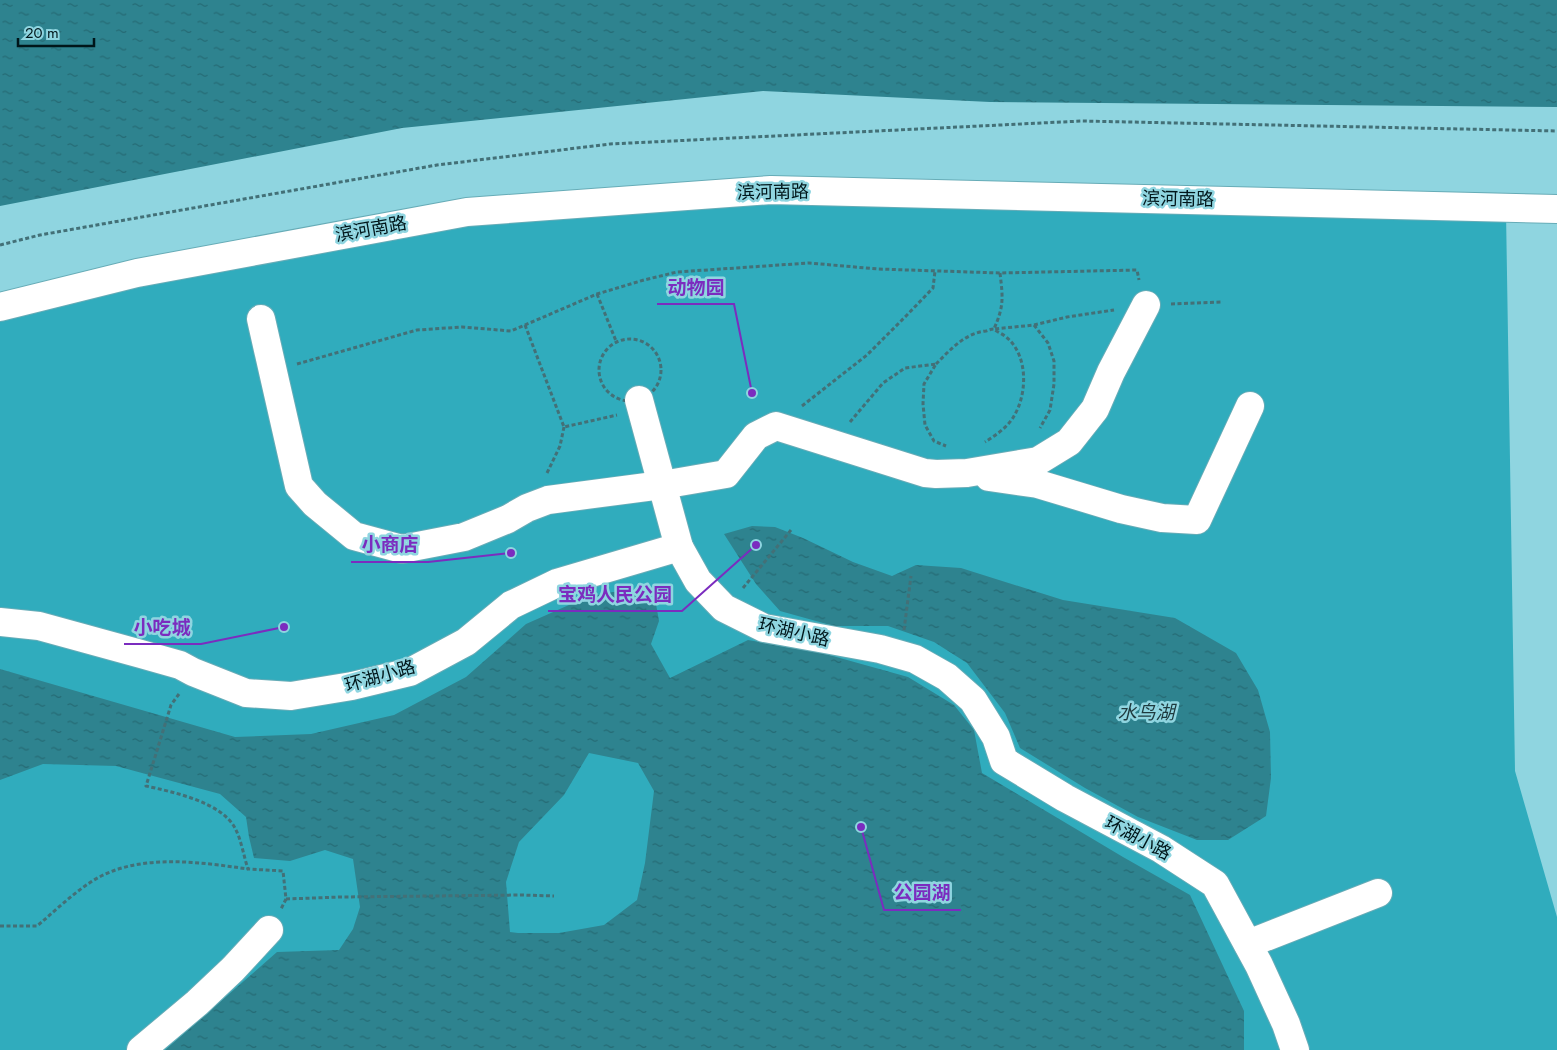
<svg xmlns="http://www.w3.org/2000/svg" width="1557" height="1050" font-family="Jost,'Noto Sans SC',sans-serif">
<style>
.park{fill:#30acbd}
.water{fill:url(#water-ripples);fill-rule:evenodd}
.lines{fill:none;stroke-linecap:round;stroke-linejoin:round}
.minor-casing{stroke:#67acb7;stroke-width:30}
.path{stroke:#437077;stroke-width:3;stroke-dasharray:4 2.5;stroke-linecap:butt}
.minor{stroke:#fff;stroke-width:28}
.labels{text-anchor:middle;stroke-width:5;stroke-linejoin:round;paint-order:stroke}
.street-label{font-size:18px;fill:#00161a;stroke:#8fd5e0}
.water-label{font-size:19px;font-style:italic;fill:#1e393d;stroke:#8fd5e0}
.leader{fill:none;stroke:#7b2cbf;stroke-width:2}
.callout-dot{fill:#7b2cbf;stroke:#8fd5e0;stroke-width:2}
.callout-label{font-size:19px;text-anchor:middle;font-weight:bold;fill:#7b2cbf;stroke:#8fd5e0;stroke-width:5;stroke-linejoin:round;paint-order:stroke}
</style>
<defs>
<pattern id="water-ripples" width="26" height="14" patternUnits="userSpaceOnUse" patternTransform="scale(1.25)"><rect width="26" height="14" fill="#2e838f"/><path d="M2 4q2-2 4 0t4 0M15 11q2-2 4 0t4 0" fill="none" stroke="#256a74"/></pattern>
</defs>
<rect width="100%" height="100%" fill="#8fd5e0"/>
<!-- park -->
<path class="park" d="M765,203L1506,212L1515,771L1557,917V1050H0V319L153,280L464,222Z"/>
<!-- water -->
<g class="water">
<path d="M0,0H1557V107L990,102L763,91L402,128L0,206Z"/>
<path d="M752,526L775,527L803,538L853,562L892,576L916,565L961,568L1063,600L1175,618L1236,653L1258,690L1270,732L1271,778L1266,816L1228,840H1197L1138,817L1085,788L1020,748L1005,713L967,663L934,642L888,626H834L780,611L756,584L724,534Z"/>
<path d="M625,590L648,595L656,604L659,621L651,644L670,678L748,640L822,653L908,677L954,705L974,730L982,773L1123,857L1190,895L1244,1011V1050H165L277,952L339,950L353,929L360,907L353,859L325,850L290,861L254,858L249,837L246,817L220,794L116,766L43,764L0,780V669L235,737L311,734L394,715L466,677L526,624L587,597ZM589,753L638,763L654,791L645,863L637,900L604,925L559,933H518L510,932L506,882L519,842L564,795Z"/>
</g>
<g class="lines">
<defs>
<g id="minor">
<path d="M0,307L137,273L467,212L771,190L1557,209"/>
<path d="M261,319L299,486L315,504L354,536L402,549L464,537L508,519L527,508L548,500L662,485L726,474L756,436L776,426L925,473L936,474L967,473L1038,461L1069,442L1095,409L1111,372L1146,305"/>
<path d="M639,400L679,547"/>
<path d="M989,477L1038,484L1121,509L1162,518L1197,520L1250,406"/>
<path d="M0,622L39,626L141,654L180,665L193,672L246,693L291,696L352,686L410,672L466,642L511,605L557,583L679,547L698,581L724,608L764,628L880,649L915,659L947,677L973,700L996,737L1004,761L1065,798L1161,849L1215,884L1259,965L1286,1024L1295,1050"/>
<path d="M1248,944L1378,893"/>
<path d="M141,1050L197,1003L233,969L269,930"/>
</g>
</defs>
<!-- minor casing -->
<use href="#minor" class="minor-casing"/>
<!-- path -->
<g class="path">
<path d="M0,245L40,235L437,165L610,144L1082,121L1557,131"/>
<path d="M1000,273C1003,298 1004,306 994,329L1034,325L1067,317L1114,310"/>
<path d="M597,294L616,341"/>
<path d="M1171,304L1223,302"/>
<path d="M525,325L564,427L617,415"/>
<path d="M1034,325L1048,343L1054,361V384L1050,410L1040,428"/>
<circle cx="630" cy="370" r="31"/>
<path d="M297,364L417,330L462,327L511,331L597,294L644,280L677,272L809,263L878,269L1000,273L1137,270L1139,280"/>
<path d="M936,364C950,350 965,333 986,331C989,330 991,329 994,329C994,330 1000,333 1000,333C1028,348 1029,391 1014,416C1008,427 996,435 985,442"/>
<path d="M802,406L867,355L906,316L933,288L935,271"/>
<path d="M850,422L883,383L905,368L936,364L924,384L923,404L925,425L934,441L946,446"/>
<path d="M547,473L560,446L564,427"/>
<path d="M743,588L791,530"/>
<path d="M904,630L911,576"/>
<path d="M179,694L171,705L146,786C173,792 221,802 235,828C241,839 244,857 248,869L283,871L286,899L281,909"/>
<path d="M286,899L341,897L522,895L554,896"/>
<path d="M0,926H37C55,911 73,893 94,880C139,853 198,862 248,869"/>
</g>
<!-- minor -->
<use href="#minor" class="minor"/>
</g>
<g class="labels">
<!-- street labels -->
<g class="street-label">
<text transform="translate(773 192) rotate(-1)" y="6">滨河南路</text>
<text transform="translate(1178 199) rotate(1)" y="6">滨河南路</text>
<text transform="translate(371 229) rotate(-10)" y="6">滨河南路</text>
<text transform="translate(794 632) rotate(13)" y="6">环湖小路</text>
<text transform="translate(380 676) rotate(-16)" y="6">环湖小路</text>
<text transform="translate(1138 838) rotate(28)" y="6">环湖小路</text>
</g>
<!-- water labels -->
<g class="water-label">
<text x="1146" y="719">水鸟湖</text>
</g>
</g>
<!-- callouts -->
<path class="leader" d="M752 393L734 304H657M511 553L428 562H351M756 545L682 611H548M284 627L201 644H124M861 827L884 910H961"/>
<g class="callout-dot">
<circle cx="752" cy="393" r="5"/>
<circle cx="511" cy="553" r="5"/>
<circle cx="756" cy="545" r="5"/>
<circle cx="284" cy="627" r="5"/>
<circle cx="861" cy="827" r="5"/>
</g>
<g class="callout-label">
<text x="696" y="294">动物园</text>
<text x="390" y="551">小商店</text>
<text x="615" y="601">宝鸡人民公园</text>
<text x="162" y="634">小吃城</text>
<text x="922" y="899">公园湖</text>
</g>
<!-- scale -->
<path d="M18 38v8h76v-8" fill="none" stroke="#00161a" stroke-width="2.5"/>
<text x="25" y="38" font-size="15" fill="#00161a" stroke="#8fd5e0" stroke-width="4" paint-order="stroke">20 m</text>
</svg>
